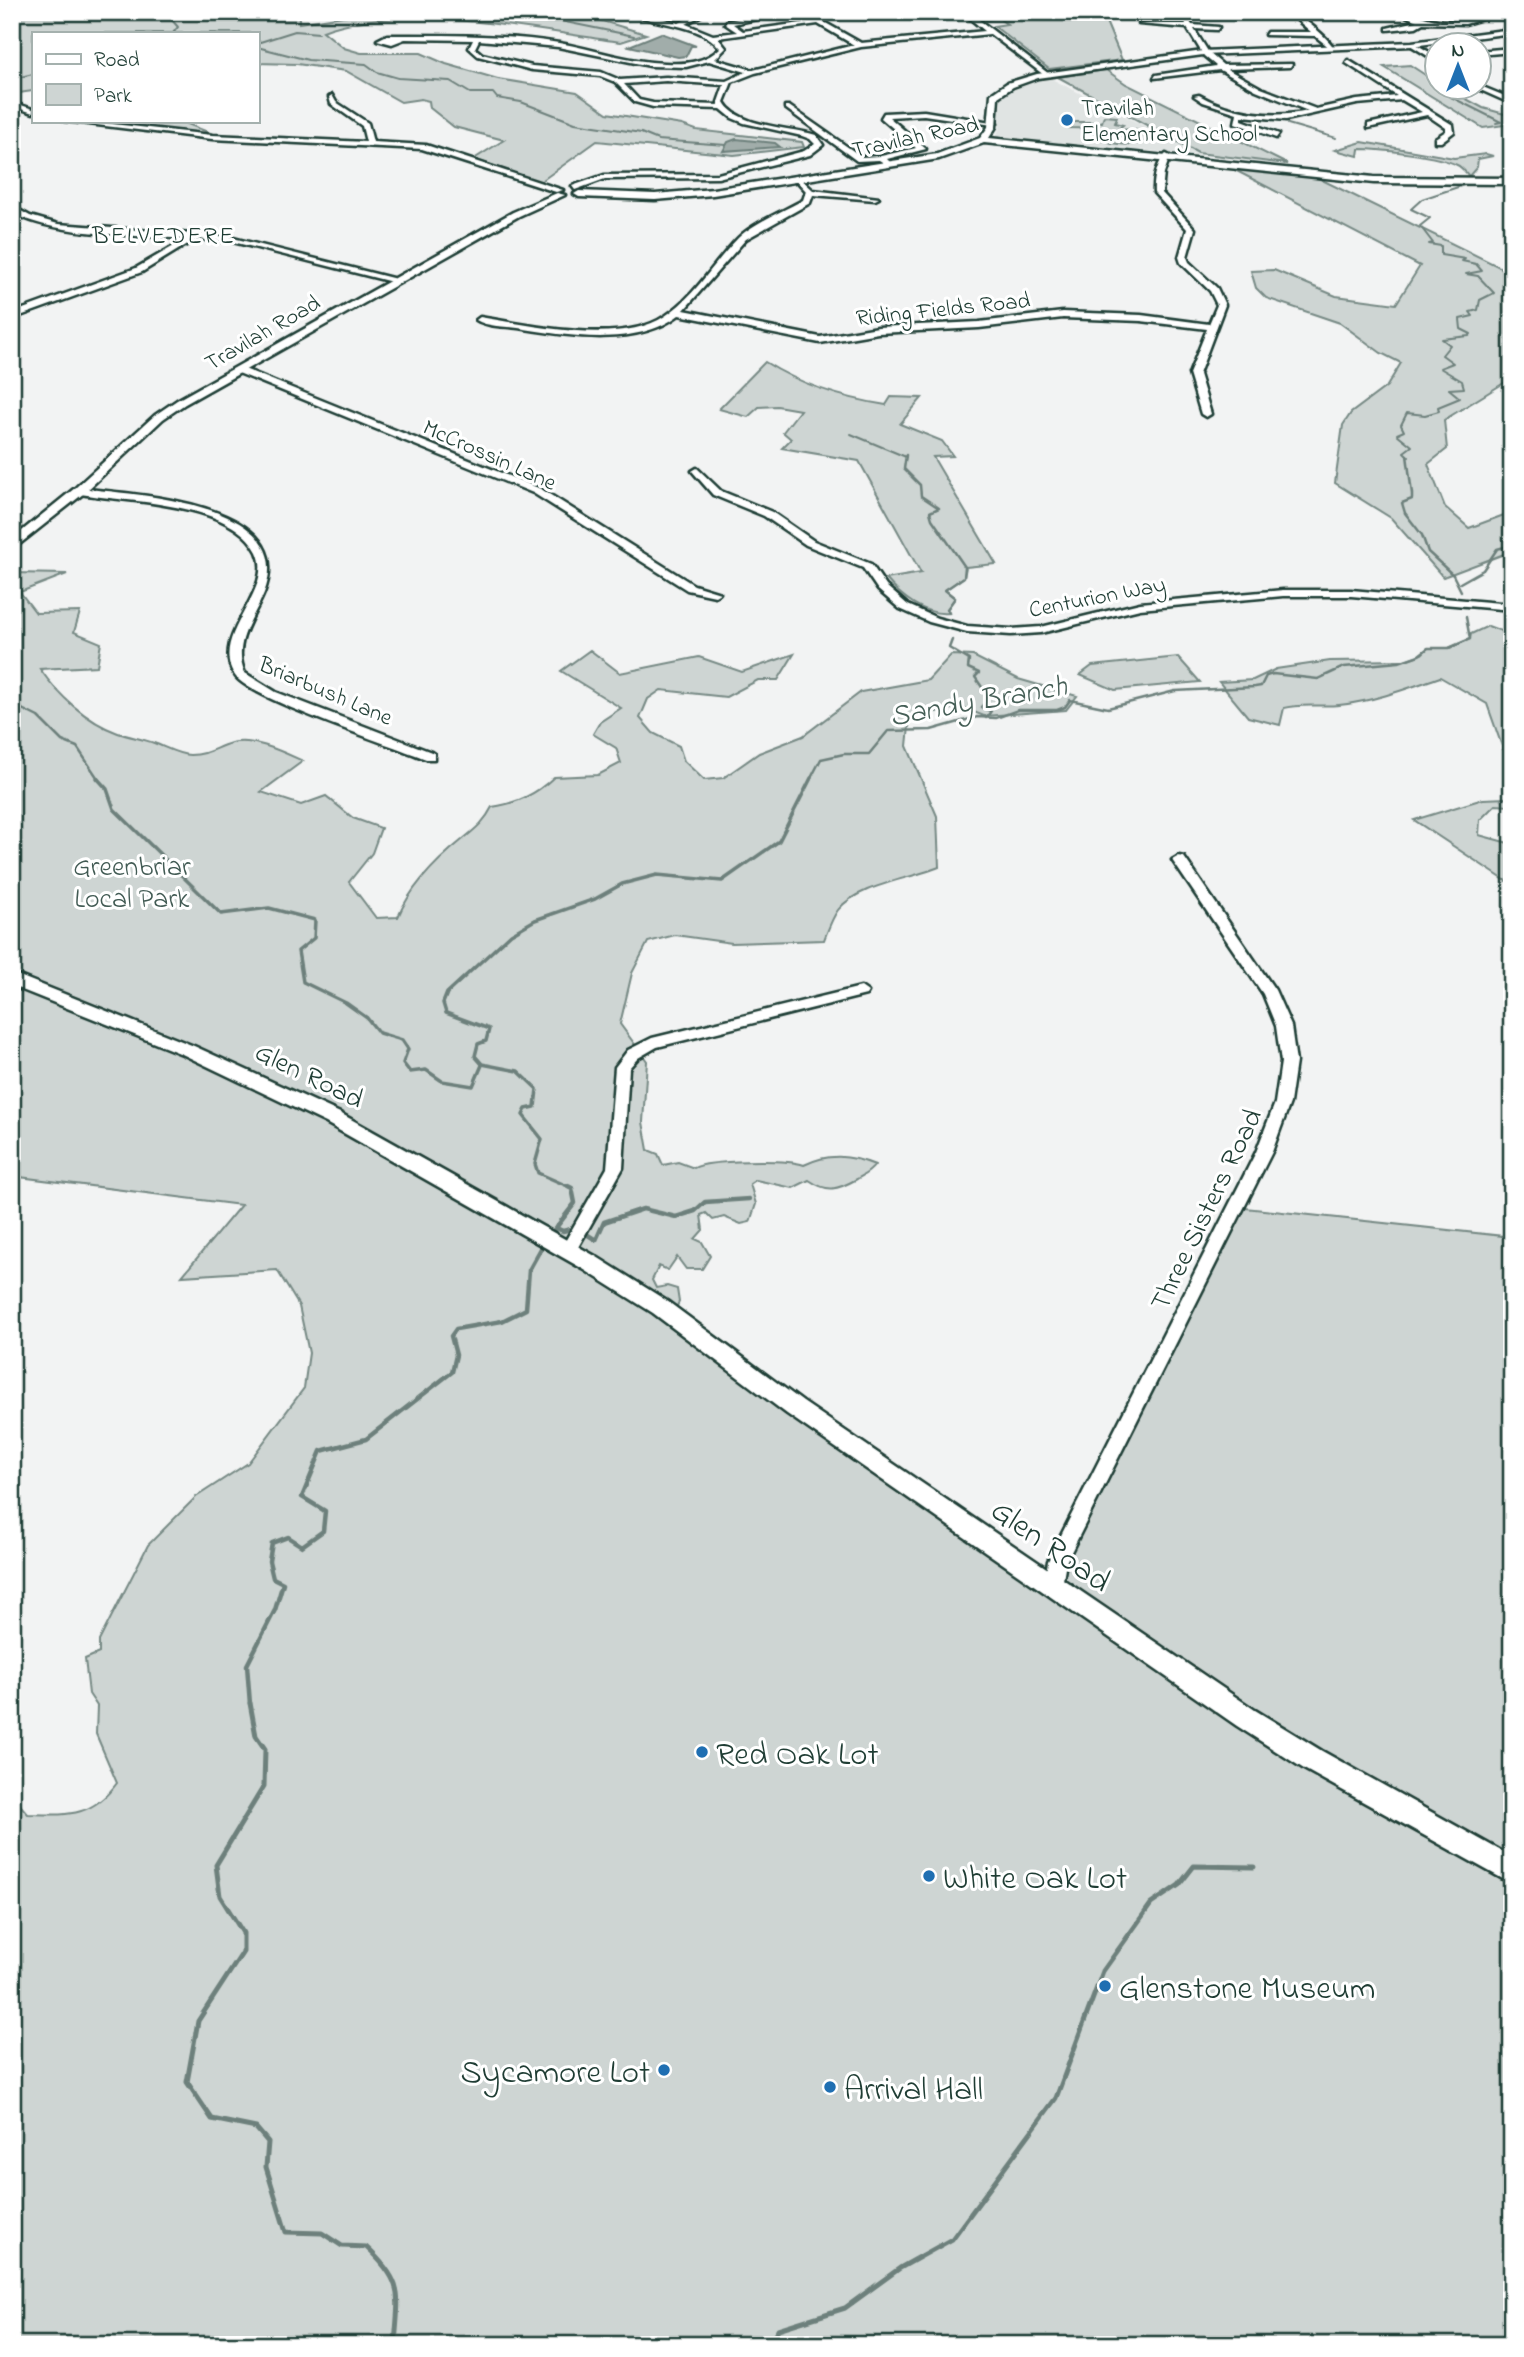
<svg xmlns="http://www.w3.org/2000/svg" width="1524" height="2357" font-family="'Indie Flower',sans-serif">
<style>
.built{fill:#e0e4e3}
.green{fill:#ced5d3;stroke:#768984;stroke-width:2}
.water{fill:#a1adaa;stroke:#6d807b;stroke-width:2}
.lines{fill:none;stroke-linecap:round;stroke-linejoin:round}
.stream-far4{stroke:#6d807b;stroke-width:2}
.stream-far3{stroke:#6d807b;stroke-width:2.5}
.stream-far2{stroke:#6d807b;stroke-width:3.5}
.stream-far1{stroke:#6d807b;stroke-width:4.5}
.stream{stroke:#6d807b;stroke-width:5}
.minor-casing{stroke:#1f3d34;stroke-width:5}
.major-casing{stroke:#1f3d34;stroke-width:5}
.minor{fill:#fff;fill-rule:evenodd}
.major{fill:#fff;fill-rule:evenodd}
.poi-dot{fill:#1f6fb2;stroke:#fff;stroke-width:2.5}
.labels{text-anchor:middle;stroke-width:6;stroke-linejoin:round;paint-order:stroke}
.far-poi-label{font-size:23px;fill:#1f3d34;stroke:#fff;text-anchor:start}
.far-street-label{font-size:23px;fill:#1f3d34;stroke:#fff}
.far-neighbourhood-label{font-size:24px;letter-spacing:2px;fill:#1f3d34;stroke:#fff}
.park-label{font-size:28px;fill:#425b54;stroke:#fff}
.street-label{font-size:28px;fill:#1f3d34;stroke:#fff}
.water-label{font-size:30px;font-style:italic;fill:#465f57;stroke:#fff}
.near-street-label{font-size:33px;fill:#1f3d34;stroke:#fff}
.near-poi-label{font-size:33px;fill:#1f3d34;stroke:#fff;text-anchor:start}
</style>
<rect width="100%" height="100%" fill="#f2f3f3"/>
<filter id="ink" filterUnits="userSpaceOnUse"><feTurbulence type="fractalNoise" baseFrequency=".0143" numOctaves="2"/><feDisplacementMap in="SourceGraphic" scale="14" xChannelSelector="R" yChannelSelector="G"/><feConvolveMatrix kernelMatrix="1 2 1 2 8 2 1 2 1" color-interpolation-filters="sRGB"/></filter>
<g filter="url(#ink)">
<!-- built -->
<path class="built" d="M1048,77L1203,156L996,137L1000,126L996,103L999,96L1019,83Z"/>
<!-- green -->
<g class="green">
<path d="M43,12H304L299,15V23L367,12H572L646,34L621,42C538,31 401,1 323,31L344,48L361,53H421L446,64L498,79L577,92L607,113L682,125L696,130L802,142L804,147L734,155L597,141L540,182L474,159L504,140L454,127L430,108L429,101L421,99L401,102L346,71L297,64L257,63V33H33V91L12,94V15Z"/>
<path d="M976,12H1102L1122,60L1049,69L994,26L1007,24L999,19L986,20Z"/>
<path d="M1410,65L1436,82V88H1446L1483,108L1512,116V124L1483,128L1384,67Z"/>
<path d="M1106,70L1126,84L1287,164L1198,153L1058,77Z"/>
<path d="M1104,116L1117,117L1115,123L1123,125L1117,130L1135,129L1149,141C1132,146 1109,147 1095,135L1110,129L1070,128L1072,122H1102Z"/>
<path d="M110,121H180L223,138L112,127Z"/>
<path d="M1362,142L1454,158L1486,154L1493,156L1478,159L1477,167L1469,176C1466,173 1462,167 1457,165C1440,156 1380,149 1359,149L1358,156L1335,150Z"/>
<path d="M1227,166L1314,176L1512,273V378L1444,420L1447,449L1428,464L1445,507L1469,528L1512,512V551L1443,577L1391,518L1335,483L1343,425L1351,413L1387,386L1401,363L1381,353L1340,323L1266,298L1256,288L1251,271L1274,270L1336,296L1396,304L1420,266Z"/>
<path d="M765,362C803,386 842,398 886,405L891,397L922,398L900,424L942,441L953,456L933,457L996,564L966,567L964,577L945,590L955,598L947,609L949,613C925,616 900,596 886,579L921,573L859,461L782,448L791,439L783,432L800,410L777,406L759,407L748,417L719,409Z"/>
<path d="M12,573L67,574L20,592L36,613L80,612L74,632L101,643L97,666L40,669C58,695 87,722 118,733C130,737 143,739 154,743C165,747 179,755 190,755C208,755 216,747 231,743C253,737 283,752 303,761L261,792L301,805L326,796L353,818L381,828L372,853L349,882L376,918L398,917C411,886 436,861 462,840C475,829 484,823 492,807C517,803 535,795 554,777L598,775L621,763L616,748L593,734L600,722L621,708L561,671L590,650L620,673L699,657L742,672L794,654L778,680H758L726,697L661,690L648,699L640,718L653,733L679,746L684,761L704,780L723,778L759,753L803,736L861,692L928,680L951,655L973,656L1018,679L1077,696L1066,710L984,716L961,707L910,717L907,746L937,816L939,867C911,879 857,885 838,910C832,918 828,930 824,940L732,943L675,935L648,942L632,973L620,1024L647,1061L643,1122L648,1150L658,1154L663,1165L678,1162L694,1168C708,1160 787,1159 804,1165C828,1153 850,1155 875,1165C869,1173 865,1174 857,1179C837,1190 828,1193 809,1180L793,1188L756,1180L750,1184L756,1204L750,1222L741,1224L724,1217L713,1220L706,1213L701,1215L703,1230L695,1239L702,1242L710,1256L702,1269H686L677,1257L668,1270L659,1266L652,1280L656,1288L667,1286L677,1289L679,1302L672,1316L1054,1585L1236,1207L1512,1237V2345H12V1796L28,1814C68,1815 91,1818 117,1783L96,1734L97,1706L89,1694L85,1659L99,1653V1641L148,1545L196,1497L248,1463L304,1388L309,1353L299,1306L277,1270L182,1276L241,1205L12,1176Z"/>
<path d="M1488,626L1512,635V655L1504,657L1512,674V750L1503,749L1487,704L1440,677C1406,689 1375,701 1339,705C1320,707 1302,703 1284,708L1280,725L1248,717L1219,682L1253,680L1276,669L1330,661L1405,660L1422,654L1428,648H1449L1470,639L1471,634Z"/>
<path d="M1178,657L1200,682L1115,690L1080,675L1092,666Z"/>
<path d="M1507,798L1512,801V806L1495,805L1480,820L1479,835L1512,844V885L1414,820L1483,799Z"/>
</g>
<!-- water -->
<g class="water">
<path d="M661,33L696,46H691L686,56L678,57L629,46Z"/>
<path d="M736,139L775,143L780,147L723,151L728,142Z"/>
</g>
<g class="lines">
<!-- stream-far4 -->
<g class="stream-far4">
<path d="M482,19L536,16L634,36"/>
<path d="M173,33L178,27L171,19L180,12"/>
<path d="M257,43L295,31L319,33"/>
<path d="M257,47L308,60L366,64L377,72L398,78L450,81L470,93H493L497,98L521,102L575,123L641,133L658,140L726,145"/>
<path d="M12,79L33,74"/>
<path d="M1451,97L1501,122L1496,123"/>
<path d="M1288,124L1336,138"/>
<path d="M1489,179L1512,174"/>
<path d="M851,434L906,457"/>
<path d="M1409,457L1404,452L1412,446L1397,434L1404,431L1401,425L1407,413L1425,415L1439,411L1438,407L1460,398L1449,389L1464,388L1462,381L1440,368L1453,363L1442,355L1450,345L1442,339L1469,336L1471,334L1461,329L1460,319L1473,316L1470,312L1478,310L1480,300L1494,293L1478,276L1466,274L1482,271L1476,264L1462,261L1465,259L1441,255V246L1429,244L1433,243L1420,226L1430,218L1411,209L1422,199L1467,184"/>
</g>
<!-- stream-far3 -->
<g class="stream-far3">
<path d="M906,455L904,469L920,485L921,496L939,508L930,512L932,519L965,567L964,577L945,590L955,598L947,609L949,613"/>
<path d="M1407,455L1412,494V499L1402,503L1405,513L1422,535L1428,552L1453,575L1461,591"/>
<path d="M1460,583L1483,570L1497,549L1512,545"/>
<path d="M952,640L949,648L969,660L968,668L979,673L975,677L986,693L987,701L981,707L991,711L986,718"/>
<path d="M12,704L38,717L62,741L77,747L99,780"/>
<path d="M810,780L821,759L844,754H869L888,731L931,730L977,717L996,718L1018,710H1057L1065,707L1070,700L1108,708L1175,691L1255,687L1261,686L1266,676L1273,674L1318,679L1344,667L1399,662L1419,655L1428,648H1449L1470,639L1466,617"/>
</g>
<!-- stream-far2 -->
<g class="stream-far2">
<path d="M97,778L107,789L114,809L221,914L269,908L315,920L314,938L298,951L303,982L346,1003L367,1018L379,1033L402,1040L408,1049L403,1063L410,1072L426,1070L442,1081L473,1086L482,1065"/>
<path d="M572,1188L538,1173L535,1164L542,1139L523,1115L526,1109L535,1107L537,1089L518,1071L482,1064L475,1056L478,1044L486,1041L489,1029L446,1013L443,1003L447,993L511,934L535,920L595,899L622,884L657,875L722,881L779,841L811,778"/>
</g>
<!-- stream-far1 -->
<g class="stream-far1">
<path d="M556,1228L563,1231L574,1228"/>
<path d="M551,1234L575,1203L572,1188L568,1186"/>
<path d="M588,1235L596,1240L604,1222L643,1209L676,1217L695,1211L705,1202L749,1199"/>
<path d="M250,1704L247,1665L275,1610L283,1583L273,1578L269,1561L272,1543L288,1537L302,1546L323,1531L325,1511L302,1497L321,1451L366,1439L452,1372L456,1355L451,1336L456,1329L502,1321L526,1309L529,1270L544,1243"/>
</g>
<!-- stream -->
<g class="stream">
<path d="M250,1703L256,1736L265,1749L264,1786L216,1865L220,1896L243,1933V1952L198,2021L187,2082L212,2119L256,2128L268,2142L266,2167L286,2232L322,2233L342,2246L366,2247C406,2284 398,2295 395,2345"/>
<path d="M770,2345L778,2329L845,2308L900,2268L952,2239L1056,2098L1103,1971L1151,1904L1179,1885L1194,1866L1254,1867"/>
</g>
<defs>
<g id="minor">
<path d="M628,12H638L679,23L699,12H707L686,24L713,35L737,32L725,24L727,21L775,12H790L733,24L743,31L816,21L817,12H823L822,21L861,43L985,31L962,12H969L1049,74L1044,75L990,34L861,47L755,73L732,82L724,102C738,127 790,127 816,135L823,145L810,155L718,178L605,179L575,190L572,186L604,175L718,174L804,151L815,144L810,139L802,136L744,123L732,118L721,109L653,107L635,102L615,82L600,76L532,70L478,56L469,48L473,40L405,39L392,44L377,40L387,35C444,35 502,34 559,43C594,49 629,62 665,63C685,64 705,63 720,48C697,21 657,27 628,12ZM818,24L854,45L753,70L715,59L726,48L718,38ZM479,40L558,47L650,66L686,67L709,61L746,72L726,81L666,77L620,80L601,72L532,66L482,54L475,48ZM666,81L724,85L718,102L719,105L653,103L639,100L624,84Z"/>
<path d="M1288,12C1299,12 1330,40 1334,48H1330L1315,36L1265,35L1267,32H1311Z"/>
<path d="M1396,12C1415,12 1431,22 1451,21C1470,21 1487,12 1506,12L1465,24L1423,23L1416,27L1387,30V28L1417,21Z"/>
<path d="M1187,17L1192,25L1219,27L1217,30L1194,29L1209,53L1223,65L1292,64L1290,67L1227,69L1261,88L1316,109L1357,100L1397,96L1346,63L1348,60L1453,125L1454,132L1441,142H1435V138L1446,131V128L1427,115L1368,128V124L1422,112L1402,100L1357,104L1286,120L1242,116V120L1279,134L1276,138L1235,123L1237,113L1203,102L1194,96L1199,95C1230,113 1274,119 1308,111L1256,90L1220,70L1154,78L1156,75L1216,66L1204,56L1187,28L1139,24H1186L1184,19Z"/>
<path d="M1410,43H1414L1436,56V61L1410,45Z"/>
<path d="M1512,48V52L1478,55V51Z"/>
<path d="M1478,85L1512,99V104L1476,88Z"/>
<path d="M332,95L336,102L368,123L373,142L426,145L563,190L556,192L422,149L212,139L64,121H85L212,135L366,142L362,126L331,104L329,97Z"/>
<path d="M12,102L33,109V113L12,106Z"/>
<path d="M785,106H789L862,157L881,156L916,148L881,118L884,113L924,111L997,123L993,125L924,115L889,117L926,149L887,159L891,163L887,165L879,160L857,161L785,108Z"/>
<path d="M1166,154L1170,156L1164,173L1162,193L1195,229L1187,257L1189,262L1217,288L1225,305L1199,374L1211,414L1206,417L1201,414L1189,374L1207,329L1141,321L1063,318L979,328L878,333L820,343L679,315C636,348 568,336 518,328C505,326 487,327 476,320L480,317C529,325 622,346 665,316C696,296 713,263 738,238C753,223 785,210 803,200L806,191L795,179L799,177L813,190L879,198L875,200L813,195L810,203L746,239L684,310L820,337L878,327L979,322L1063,312L1141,315L1209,324L1217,305L1210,291L1181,263L1179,257L1187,229L1154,193C1153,180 1157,162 1166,154Z"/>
<path d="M12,206L30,216L58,224L193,234L198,233L233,238L400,280L396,283L233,242L196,239L142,272L12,319V313L136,268L186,239C140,235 49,236 12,212Z"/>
<path d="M236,368H242L541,489L694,585L720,593L715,596L687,590L533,493L236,372Z"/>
<path d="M697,468L721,491L772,512L814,541L871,564L886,586L908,605L937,618L967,626L1011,629L1041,627L1140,603L1283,590H1351L1512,604V610L1351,596H1283L1140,609L1041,633L1011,635L967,632L929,622L900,609L878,590L863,568L806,545L764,516L713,495L692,471Z"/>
<path d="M79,488C135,495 300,501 264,593C253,620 232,643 245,673L276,692L434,753V759H426C391,745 254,700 236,677C206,637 276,592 257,552C231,500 124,503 75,493V489Z"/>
<path d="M1179,856L1184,857L1275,990L1291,1026L1296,1062L1290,1103L1272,1152L1066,1562L1061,1592L1054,1595L1047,1592L1044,1586L1048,1561L1256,1152L1275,1103L1281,1062L1276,1026L1263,994L1172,860Z"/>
<path d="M861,987L868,992L866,995L657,1047L638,1058L629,1068L623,1168L573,1256H561L559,1252L607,1168L615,1067L628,1050L652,1038Z"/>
</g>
<g id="major">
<path d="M1512,29V33L1412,46L1203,55L1038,78L1013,87L998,97L996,127L989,138L1374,177L1512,178V184L1374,183L984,143L939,159L713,195L655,200L579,197L574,194L579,191L655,194L713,189L937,154L980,138L988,127L991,94L1007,83L1037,74L1203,51L1412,42Z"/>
<path d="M557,193L565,195L519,216L185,404L163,419L83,494L12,550V539L75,488L155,415L177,400L513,212Z"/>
<path d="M12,973L194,1046L340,1113L597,1257L667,1301L803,1402L1255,1710L1322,1751L1512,1857V1884L1304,1769L1237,1726L787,1414L653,1313L583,1269L326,1123L182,1054L12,986Z"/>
</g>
</defs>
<!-- minor casing -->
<use href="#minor" class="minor-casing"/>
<!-- major casing -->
<use href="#major" class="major-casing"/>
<!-- minor -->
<use href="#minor" class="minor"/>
<!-- major -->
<use href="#major" class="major"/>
</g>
</g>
<!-- markers -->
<g class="poi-dot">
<circle cx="1067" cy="120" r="7"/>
<circle cx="702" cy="1752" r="7"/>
<circle cx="929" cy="1876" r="7"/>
<circle cx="1105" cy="1986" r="7"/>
<circle cx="664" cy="2070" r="7"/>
<circle cx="830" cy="2087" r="7"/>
</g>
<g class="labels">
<!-- far-poi labels -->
<g class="far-poi-label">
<text x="1081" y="115">Travilah<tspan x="1081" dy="26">Elementary School</tspan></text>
</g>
<!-- far-street labels -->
<g class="far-street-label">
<text transform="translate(915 136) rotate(-12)" y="8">Travilah Road</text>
<text transform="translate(943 308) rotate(-6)" y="8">Riding Fields Road</text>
<text transform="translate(262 332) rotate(-30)" y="8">Travilah Road</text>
<text transform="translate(490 454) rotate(24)" y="8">McCrossin Lane</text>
<text transform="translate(1097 596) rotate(-11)" y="8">Centurion Way</text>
<text transform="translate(326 690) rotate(23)" y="8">Briarbush Lane</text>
</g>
<!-- far-neighbourhood labels -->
<g class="far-neighbourhood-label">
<text x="164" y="243">BELVEDERE</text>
</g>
<!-- park labels -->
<g class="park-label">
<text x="132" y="875">Greenbriar<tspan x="132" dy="32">Local Park</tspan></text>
</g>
<!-- street labels -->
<g class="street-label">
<text transform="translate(310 1074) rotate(26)" y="10">Glen Road</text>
<text transform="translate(1205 1209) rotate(-64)" y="10">Three Sisters Road</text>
</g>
<!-- water labels -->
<g class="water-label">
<text transform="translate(978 700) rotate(-10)" y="10">Sandy Branch</text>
</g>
<!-- near-street labels -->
<g class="near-street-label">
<text transform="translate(1052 1544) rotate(35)" y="12">Glen Road</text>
</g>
<!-- near-poi labels -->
<g class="near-poi-label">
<text x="716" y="1764">Red Oak Lot</text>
<text x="943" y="1888">White Oak Lot</text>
<text x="1119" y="1998">Glenstone Museum</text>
<text x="650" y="2082" text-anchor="end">Sycamore Lot</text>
<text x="844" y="2099">Arrival Hall</text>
</g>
</g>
<!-- margin -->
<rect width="1524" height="2357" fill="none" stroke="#fff" stroke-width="42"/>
<rect x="21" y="21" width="1482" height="2315" fill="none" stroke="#1f3d34" stroke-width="2.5" filter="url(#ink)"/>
<!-- legend -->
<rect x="32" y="32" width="228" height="91" fill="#ffffff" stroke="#a5b1ae" stroke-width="2"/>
<rect x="46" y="54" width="35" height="10" fill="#ffffff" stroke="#a5b1ae" stroke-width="2"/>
<text x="94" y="66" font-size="21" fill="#1f3d34">Road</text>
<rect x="46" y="84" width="35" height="21" fill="#ced5d3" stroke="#a5b1ae" stroke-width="2"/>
<text x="94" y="102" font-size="21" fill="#1f3d34">Park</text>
<!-- north arrow -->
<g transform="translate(1458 66)"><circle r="33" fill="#ffffff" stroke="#a5b1ae" stroke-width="2"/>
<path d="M0-5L12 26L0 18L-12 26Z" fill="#1f6fb2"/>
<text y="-10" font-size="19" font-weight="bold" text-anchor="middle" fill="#1f3d34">N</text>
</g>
</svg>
